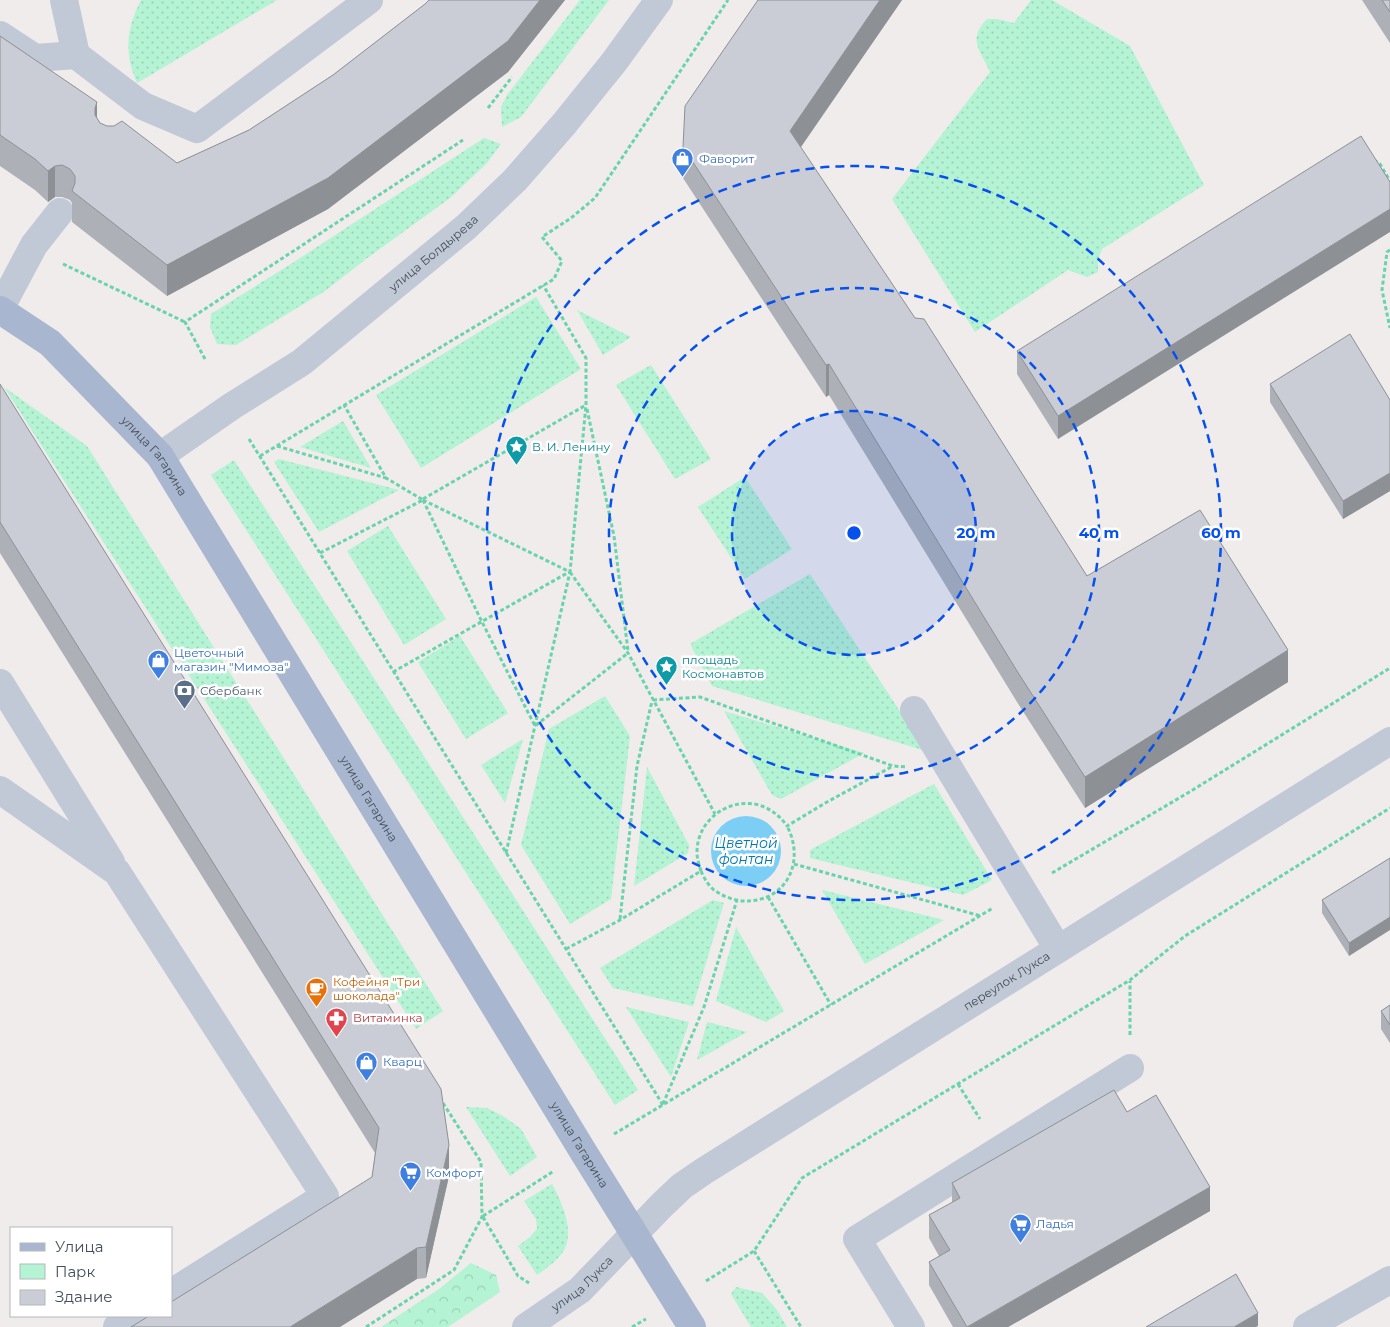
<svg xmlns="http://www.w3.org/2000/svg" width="1390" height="1327" font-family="Montserrat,sans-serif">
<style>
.green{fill:url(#green-dots)}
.forest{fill:url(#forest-crowns)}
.water{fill:#7ccef5}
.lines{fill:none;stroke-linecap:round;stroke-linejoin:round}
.path{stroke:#69d4ab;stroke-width:3;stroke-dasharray:4 2.5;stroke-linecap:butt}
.minor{stroke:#c0c9d5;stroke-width:28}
.major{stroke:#a8b7cf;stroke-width:28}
.wall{fill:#aeb0b7}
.shaded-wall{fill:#8d9095}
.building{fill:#cacdd5;stroke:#8d9095}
.ring{fill:none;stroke:#0651ee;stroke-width:2.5;stroke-dasharray:9 6}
.labels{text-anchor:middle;stroke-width:5;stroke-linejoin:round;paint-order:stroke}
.shop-label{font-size:12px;fill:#366cbe;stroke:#fff;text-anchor:start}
.street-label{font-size:12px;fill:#434d5b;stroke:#fff}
.culture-label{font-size:12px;fill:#0d838f;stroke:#fff;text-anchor:start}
.service-label{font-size:12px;fill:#4e5e75;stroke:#fff;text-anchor:start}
.food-label{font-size:12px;fill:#c56008;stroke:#fff;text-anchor:start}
.health-label{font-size:12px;fill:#be3a42;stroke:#fff;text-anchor:start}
.water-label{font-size:14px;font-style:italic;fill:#0078b1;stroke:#fff}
.centre{fill:#0651ee;stroke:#fff;stroke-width:2.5}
.ring-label{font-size:15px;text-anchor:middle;font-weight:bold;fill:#0651ee;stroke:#fff;stroke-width:5;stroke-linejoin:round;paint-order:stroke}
</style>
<defs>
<pattern id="green-dots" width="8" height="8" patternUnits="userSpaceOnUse" patternTransform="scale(1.25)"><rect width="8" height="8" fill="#b4f3d3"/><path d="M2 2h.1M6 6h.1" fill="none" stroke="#9cd2b7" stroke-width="1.8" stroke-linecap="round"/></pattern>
<pattern id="forest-crowns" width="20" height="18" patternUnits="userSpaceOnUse" patternTransform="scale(1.25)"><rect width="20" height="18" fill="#b4f3d3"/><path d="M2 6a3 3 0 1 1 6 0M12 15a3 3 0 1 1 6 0" fill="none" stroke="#9cd2b7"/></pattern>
</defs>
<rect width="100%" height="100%" fill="#efeceb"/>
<!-- green -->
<g class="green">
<path d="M141,0H277L137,83C124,53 126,29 141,0Z"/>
<path d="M580,0H609L521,117L502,127L501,107L507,95Z"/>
<path d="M1031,0H1052L1130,46L1204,185L1102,249L1098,259V272L1087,277L1068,270L975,332L892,199L990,72C980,50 967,40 987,19H997L1014,23Z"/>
<path d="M484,138L501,144L487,163L450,198L366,259L325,291L236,345L217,344L210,327L211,314L294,262Z"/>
<path d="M536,297L581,369L421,468L376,395Z"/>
<path d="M577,310L631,337L603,355Z"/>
<path d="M651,365L711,459L675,479L616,385Z"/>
<path d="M4,387L87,446L443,1011L416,1029Z"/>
<path d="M343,421L371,468L300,447Z"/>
<path d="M279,459L399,490L319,532L274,462Z"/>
<path d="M234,460L638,1090L615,1105L211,475Z"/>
<path d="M745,477L792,549L745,579L698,507Z"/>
<path d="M388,526L446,619L404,645L347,551Z"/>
<path d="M810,574L926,751L712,686L690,644Z"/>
<path d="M460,636L508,713L466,739L418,662Z"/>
<path d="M605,696L630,736L611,899L570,924L521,845L549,729Z"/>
<path d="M724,711L864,753L781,799L772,795Z"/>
<path d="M523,739L505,803L481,765Z"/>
<path d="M647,767L689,845L688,853L634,886Z"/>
<path d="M934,784L992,880L963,895L810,858V850Z"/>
<path d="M822,890L944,920L865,964Z"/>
<path d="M713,900L724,903L693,1006L613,988L600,968Z"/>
<path d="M736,927L784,1011L766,1022L716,1001Z"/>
<path d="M626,1007L689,1022L671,1077Z"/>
<path d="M707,1022L747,1032L697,1060Z"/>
<path d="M466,1107L487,1108L503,1116L521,1129L537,1157L510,1176Z"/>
<path d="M552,1184C561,1201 574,1228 565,1248C560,1259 547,1268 537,1275L518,1246L530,1237L537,1229L536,1219L524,1201Z"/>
<path d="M736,1287L762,1293L777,1310L787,1327H751L731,1294Z"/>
</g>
<!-- forest -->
<path class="forest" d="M471,1263L496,1275L500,1292L448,1327H381L439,1289Z"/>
<!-- water -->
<circle class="water" cx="746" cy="851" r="35"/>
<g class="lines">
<!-- path -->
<g class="path">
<path d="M488,108L512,77"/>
<path d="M1374,160L1380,164L1390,181"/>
<path d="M1390,250L1387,252L1382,290L1390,328"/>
<path d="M63,264L185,322"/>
<path d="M205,359L185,322L463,140"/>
<path d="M587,409L614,536L628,651"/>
<path d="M249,439L663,1105"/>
<path d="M277,446L386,478L344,405"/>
<path d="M260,456L554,279L562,261L542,237L571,218L595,198L728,0"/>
<path d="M423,499L586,405"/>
<path d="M423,500L570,572L586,405V358L543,285"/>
<path d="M423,500L482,622L535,726L628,653"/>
<path d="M320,553L423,500L386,478"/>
<path d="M570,572L628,653L715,814"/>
<path d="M393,672L569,572"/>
<path d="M653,700L700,697L893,766L907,767"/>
<path d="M506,853L570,572"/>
<path d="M794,864L981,916"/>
<path d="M701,871C704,878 708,885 714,890C722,896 733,900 743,901C786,903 806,862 787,826"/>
<path d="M1052,873L1191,791L1390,668"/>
<path d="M768,897L831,1005"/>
<path d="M620,919L637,766L652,701"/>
<path d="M566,949L620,920L701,871C699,865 697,859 697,852C697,820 729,797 759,805C771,809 780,816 787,826L827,802L893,766"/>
<path d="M1130,1035V981"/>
<path d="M958,1084L980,1119"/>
<path d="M663,1104L704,1007L737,900"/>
<path d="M614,1134L993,908"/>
<path d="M483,1216L554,1171"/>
<path d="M483,1217L518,1276L529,1283"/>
<path d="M754,1251L801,1327"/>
<path d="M706,1281L754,1251L802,1178L1130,980L1185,936L1390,808"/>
<path d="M366,1327L454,1270L482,1217L481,1162L441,1100"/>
<path d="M632,1327L646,1319"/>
</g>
<!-- minor -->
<g class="minor">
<path d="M64,0L76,55"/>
<path d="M0,35L35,58L76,55L143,106L197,129L369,0"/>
<path d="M0,309L34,245L60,212"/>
<path id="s1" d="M160,456L232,406L302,362L466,227L515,180L564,124L614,62L659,0"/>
<path d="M0,683L111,862"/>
<path d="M914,710L1058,949"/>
<path d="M0,790L117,872L325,1196L171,1293"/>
<path d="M117,1327L135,1316"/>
<path id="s2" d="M526,1327L580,1290L662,1205L682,1186L704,1171L1390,741"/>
<path d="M911,1327L857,1239L1130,1068"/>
<path d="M1307,1327L1390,1280"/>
</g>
<!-- major -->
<path class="major" id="s3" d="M0,310L50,343L160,456L584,1153L692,1327"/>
</g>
<!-- wall -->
<g class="wall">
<path d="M429,0H565L508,72L328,209L167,296L72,222V203L70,200L62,197H55L48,202L35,190L0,166V36L97,119L100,123L177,163L249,130L333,75L425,4Z"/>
<path d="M758,0H902L800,147L1087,576L1288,682L1085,808L1017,702L829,395L826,397L683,178V147Z"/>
<path d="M1362,0H1390V43Z"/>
<path d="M1390,182L1058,439L1017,374V351Z"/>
<path d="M0,384L449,1176L426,1278L417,1279L372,1177L375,1153L0,553Z"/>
<path d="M1270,384L1390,400V491L1343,519L1270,402Z"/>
<path d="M1390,858L1349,956L1322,913V900Z"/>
<path d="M1390,1005V1043L1381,1029V1011Z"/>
<path d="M1127,1112L1210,1211L1008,1327H953L929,1285V1262L939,1256L929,1238V1215L952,1203V1183Z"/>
</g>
<!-- shaded-wall -->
<g class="shaded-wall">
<path d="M540,0H565L508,72L328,209L167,296V265Z"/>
<path d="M880,0H902L790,163V131Z"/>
<path d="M97,102V134L95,139V108Z"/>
<path d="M55,166V197L48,202V171Z"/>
<path d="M1390,209V232L1058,439V416Z"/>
<path d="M829,364V395L826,397V365Z"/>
<path d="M1390,473V491L1343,519V501Z"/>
<path d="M1288,650V682L1085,808V777Z"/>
<path d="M1390,917V930L1349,956V943Z"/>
<path d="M449,1145V1176L426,1278V1247Z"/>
<path d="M1210,1187V1211L1008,1327H968Z"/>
<path d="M417,1248V1279L340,1327H290Z"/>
<path d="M1258,1313V1326L1256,1327H1234Z"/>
</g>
<!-- building -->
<g class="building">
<path d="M429,0H540L508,41L328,178L167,265L72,191L75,183V176L70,169L62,165L55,166L48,171L35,159L0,135V36L97,102L95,108V115L100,123L107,126H114L122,121L177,163L249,130L333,75L425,4Z"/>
<path d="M758,0H880L790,131L915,318L924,319L1087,576L1200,510L1288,650L1085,777L1017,671L829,364L826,365L683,147L685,106Z"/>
<path d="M1382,0H1390V12Z"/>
<path d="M1361,136L1390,182V209L1058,416L1017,351Z"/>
<path d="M1350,334L1390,400V473L1343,501L1270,384Z"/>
<path d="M0,384L441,1089L449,1145L426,1247L417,1248L290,1327H131L149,1316H171V1302L372,1177L379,1128L0,522Z"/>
<path d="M1390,858V917L1349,943L1322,900Z"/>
<path d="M1390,1005V1025L1381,1011Z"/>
<path d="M1114,1090L1127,1112L1156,1095L1210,1187L967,1327L929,1262L950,1250L929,1215L960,1198L952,1183Z"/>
<path d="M1236,1274L1258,1313L1234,1327H1146Z"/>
</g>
<!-- distance rings -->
<circle cx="854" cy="533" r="122" fill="#0651ee" fill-opacity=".12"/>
<g class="ring">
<circle cx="854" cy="533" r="122"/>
<circle cx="854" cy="533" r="245"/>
<circle cx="854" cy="533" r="367"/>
</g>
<!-- icons -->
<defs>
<symbol id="shop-pin" viewBox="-11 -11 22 30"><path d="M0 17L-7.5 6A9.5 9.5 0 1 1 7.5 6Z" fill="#3f7fe0" stroke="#fff"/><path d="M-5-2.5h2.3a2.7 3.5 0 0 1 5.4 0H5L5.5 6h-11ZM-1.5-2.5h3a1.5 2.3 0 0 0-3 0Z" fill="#fff"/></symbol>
<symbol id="sight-pin" viewBox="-11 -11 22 30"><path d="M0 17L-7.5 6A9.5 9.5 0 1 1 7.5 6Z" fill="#0f9aa8" stroke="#fff"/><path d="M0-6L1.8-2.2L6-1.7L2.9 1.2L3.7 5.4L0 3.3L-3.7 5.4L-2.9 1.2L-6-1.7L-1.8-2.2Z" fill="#fff"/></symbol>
<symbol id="bank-pin" viewBox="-11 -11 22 30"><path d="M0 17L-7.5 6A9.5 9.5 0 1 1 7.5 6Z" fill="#5c6f8a" stroke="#fff"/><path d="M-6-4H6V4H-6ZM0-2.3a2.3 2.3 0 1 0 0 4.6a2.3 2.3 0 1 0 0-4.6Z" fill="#fff"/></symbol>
<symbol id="cafe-pin" viewBox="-11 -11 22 30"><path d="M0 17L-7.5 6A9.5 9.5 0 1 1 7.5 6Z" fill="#e8710a" stroke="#fff"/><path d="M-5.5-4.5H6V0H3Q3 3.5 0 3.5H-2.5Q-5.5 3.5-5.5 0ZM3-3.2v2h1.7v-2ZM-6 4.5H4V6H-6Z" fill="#fff"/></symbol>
<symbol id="pharmacy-pin" viewBox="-11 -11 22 30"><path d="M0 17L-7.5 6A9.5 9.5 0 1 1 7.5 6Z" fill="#e0444e" stroke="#fff"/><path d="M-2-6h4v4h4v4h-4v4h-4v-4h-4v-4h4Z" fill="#fff"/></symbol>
<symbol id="supermarket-pin" viewBox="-11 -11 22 30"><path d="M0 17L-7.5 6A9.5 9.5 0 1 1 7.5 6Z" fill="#3f7fe0" stroke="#fff"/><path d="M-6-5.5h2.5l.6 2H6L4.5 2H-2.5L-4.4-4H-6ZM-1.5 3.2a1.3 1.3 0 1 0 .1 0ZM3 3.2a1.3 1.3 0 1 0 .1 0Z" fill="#fff"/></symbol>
</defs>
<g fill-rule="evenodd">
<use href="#shop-pin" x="670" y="146" width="25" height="34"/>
<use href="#sight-pin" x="504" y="434" width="25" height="34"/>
<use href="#shop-pin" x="146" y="648" width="25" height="34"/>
<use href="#sight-pin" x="654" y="654" width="25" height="34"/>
<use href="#bank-pin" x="172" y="678" width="25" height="34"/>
<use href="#cafe-pin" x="304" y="976" width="25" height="34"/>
<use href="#pharmacy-pin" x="324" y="1006" width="25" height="34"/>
<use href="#shop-pin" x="354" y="1050" width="25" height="34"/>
<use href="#supermarket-pin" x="398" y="1160" width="25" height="34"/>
<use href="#supermarket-pin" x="1008" y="1212" width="25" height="34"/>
</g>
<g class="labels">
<!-- shop labels -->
<g class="shop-label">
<text x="699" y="163">Фаворит</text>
<text x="174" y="657">Цветочный<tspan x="174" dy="14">магазин "Мимоза"</tspan></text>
<text x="383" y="1066">Кварц</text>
<text x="426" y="1177">Комфорт</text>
<text x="1036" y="1228">Ладья</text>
</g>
<!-- street labels -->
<g class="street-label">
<text dy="4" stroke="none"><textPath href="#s1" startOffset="341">улица Болдырева</textPath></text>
<text dy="4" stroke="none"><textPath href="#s3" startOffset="214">улица Гагарина</textPath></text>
<text dy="4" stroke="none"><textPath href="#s3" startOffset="619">улица Гагарина</textPath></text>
<text dy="4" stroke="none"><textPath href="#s2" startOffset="595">переулок Лукса</textPath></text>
<text dy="4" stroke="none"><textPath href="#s3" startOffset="1024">улица Гагарина</textPath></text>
<text dy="4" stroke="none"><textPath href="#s2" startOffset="71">улица Лукса</textPath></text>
</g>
<!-- culture labels -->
<g class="culture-label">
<text x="532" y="451">В. И. Ленину</text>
<text x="682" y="664">площадь<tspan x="682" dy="14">Космонавтов</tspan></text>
</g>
<!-- service labels -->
<g class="service-label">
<text x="200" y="695">Сбербанк</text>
</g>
<!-- food labels -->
<g class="food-label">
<text x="333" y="986">Кофейня "Три<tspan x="333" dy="14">шоколада"</tspan></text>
</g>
<!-- health labels -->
<g class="health-label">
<text x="353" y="1022">Витаминка</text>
</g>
<!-- water labels -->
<g class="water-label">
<text x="746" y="848">Цветной<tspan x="746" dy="16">фонтан</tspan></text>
</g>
</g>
<circle cx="854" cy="533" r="8" class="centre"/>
<g class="ring-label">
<text x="976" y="538">20 m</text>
<text x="1099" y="538">40 m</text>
<text x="1221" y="538">60 m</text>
</g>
<!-- legend -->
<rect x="10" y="1227" width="162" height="90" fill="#ffffff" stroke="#b4b8bd"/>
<rect x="20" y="1243" width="25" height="8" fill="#a8b7cf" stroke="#b4b8bd"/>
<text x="55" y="1252" font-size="15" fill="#434d5b">Улица</text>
<rect x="20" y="1264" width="25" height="15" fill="#b4f3d3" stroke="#b4b8bd"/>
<text x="55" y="1277" font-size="15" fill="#434d5b">Парк</text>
<rect x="20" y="1290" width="25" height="15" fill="#cacdd5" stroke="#b4b8bd"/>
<text x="55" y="1302" font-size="15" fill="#434d5b">Здание</text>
</svg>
